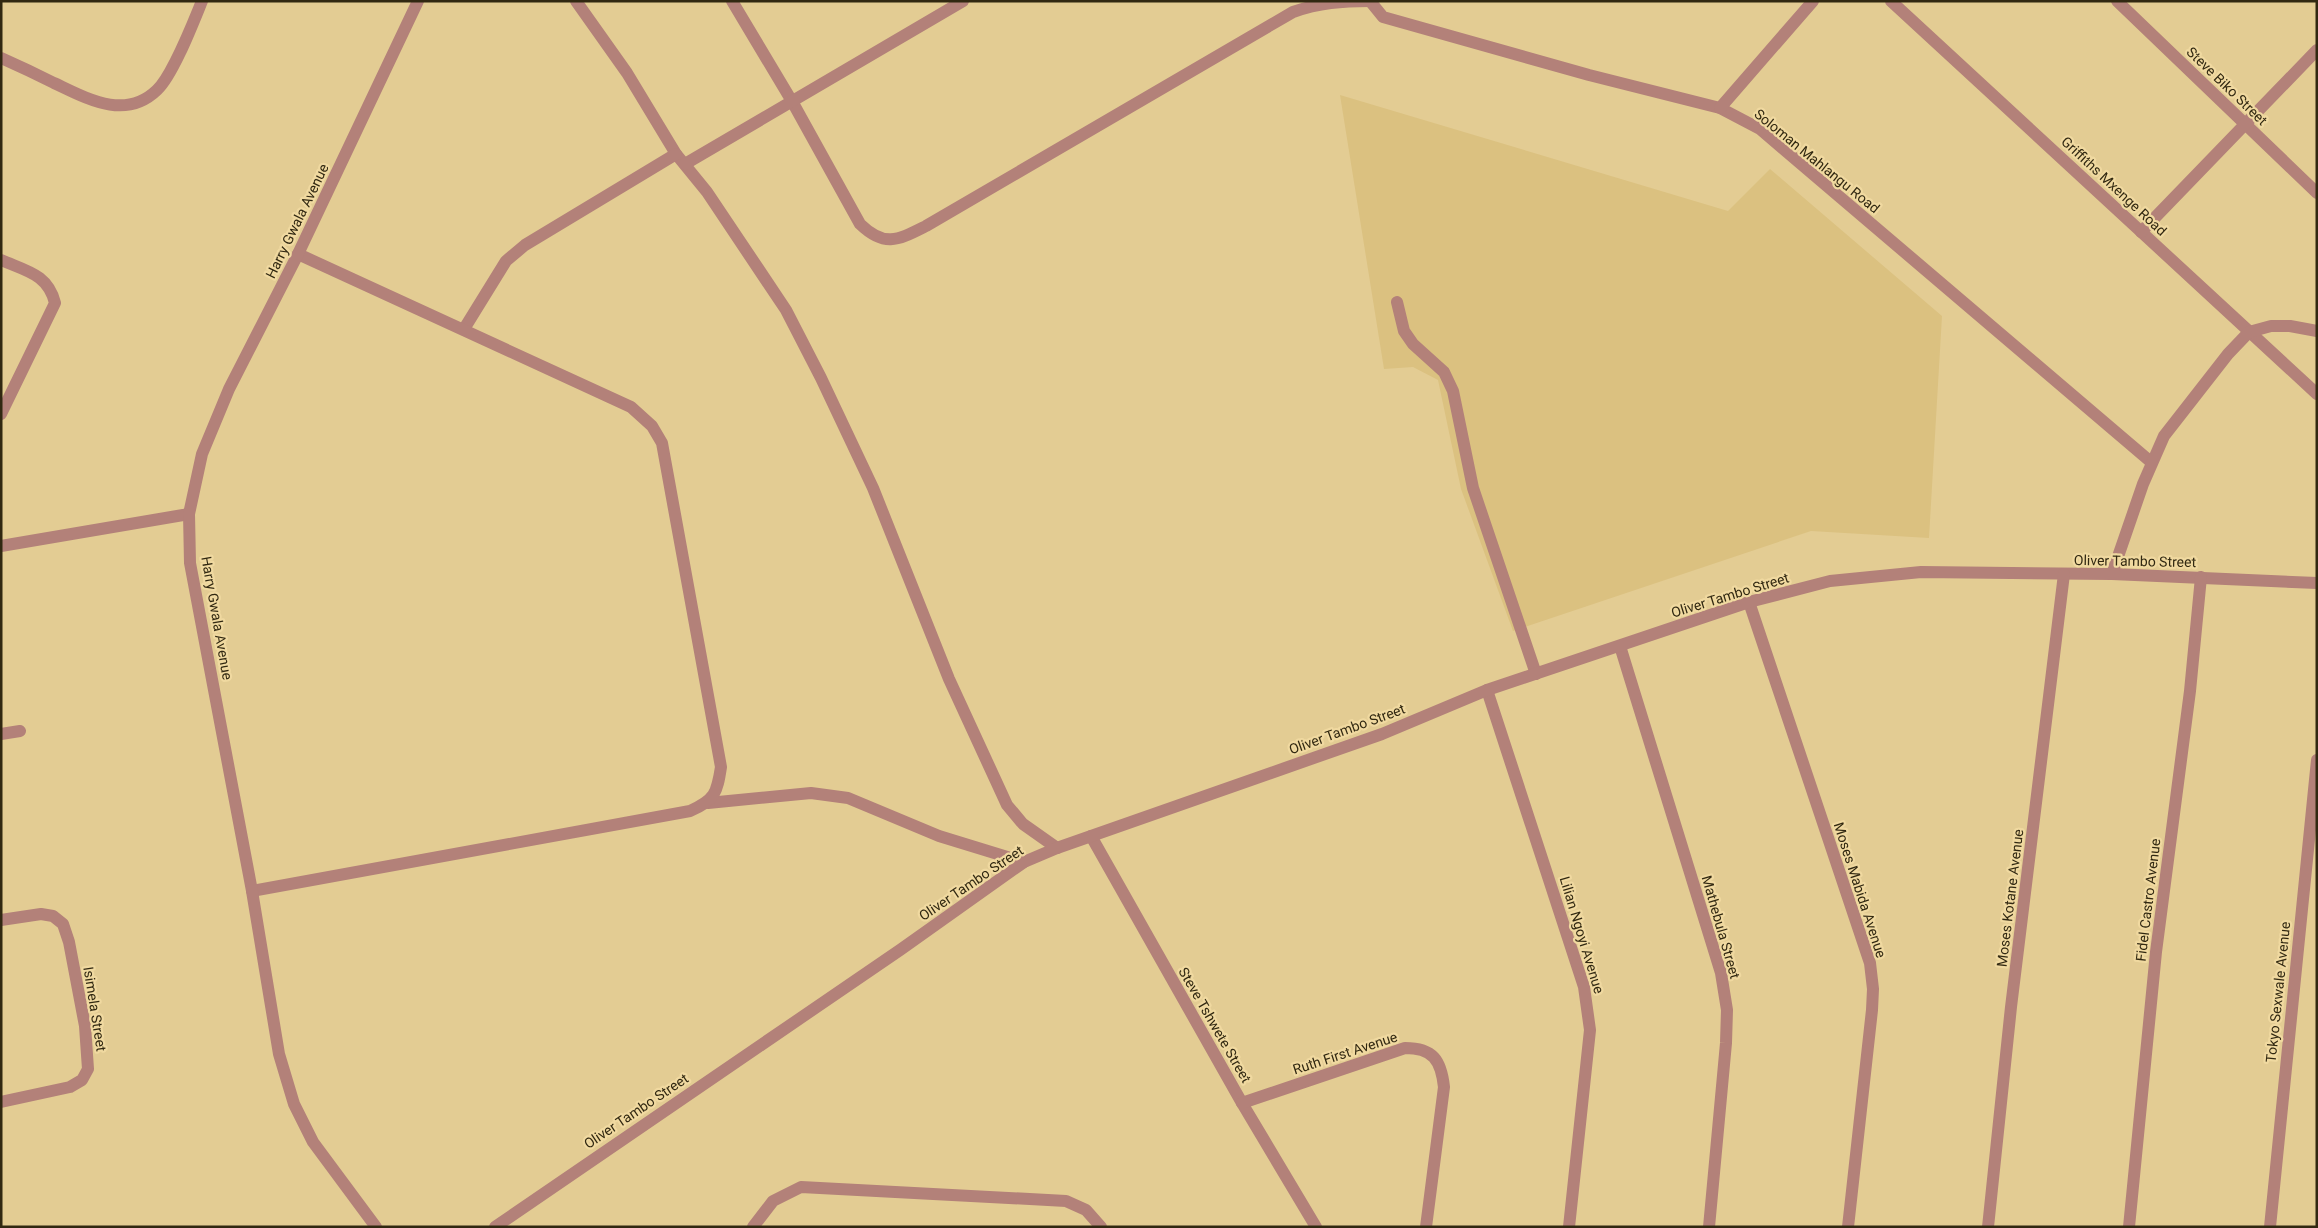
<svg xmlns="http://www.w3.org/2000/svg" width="2318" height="1228" font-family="Roboto,sans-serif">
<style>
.built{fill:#dbc180}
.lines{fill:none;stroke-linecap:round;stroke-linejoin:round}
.minor{stroke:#b38179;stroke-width:12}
.labels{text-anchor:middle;stroke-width:4.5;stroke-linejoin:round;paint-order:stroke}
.street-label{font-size:14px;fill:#312811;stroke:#f0d9a0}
</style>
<rect width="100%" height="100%" fill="#e3cc93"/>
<!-- built -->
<path class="built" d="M1340,95L1728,211L1770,169L1942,316L1929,538L1811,531L1513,631L1461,489L1438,380L1413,367L1384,369Z"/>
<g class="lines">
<!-- minor -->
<g class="minor">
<path d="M576,1L627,73L676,154L707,192L786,310L821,378L873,488L949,679L1007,805L1023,824L1057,848"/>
<path d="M732,1L793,103L860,224C885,248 898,240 926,226L1293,12C1319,3 1342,1 1370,1"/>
<path d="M1370,1L1383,17L1589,75L1720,108L1760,129L2151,462"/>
<path d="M1891,1L2317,394"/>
<path d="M2117,1L2317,193"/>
<path d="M1,58C19,66 36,74 54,83C86,98 125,121 157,90C173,75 193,23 202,1"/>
<path d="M1720,108L1813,1"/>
<path d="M685,164L963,1"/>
<path d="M2141,232L2317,50"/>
<path d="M1,260C26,271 48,274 55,303L1,414"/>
<path d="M1397,302L1404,331L1413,344L1444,372L1453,391L1473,488L1536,674"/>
<path d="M464,329L506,261L525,245L676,154"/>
<path d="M1,546L189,514"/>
<path d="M2112,574L2143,484L2164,436L2228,354L2249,332L2271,326H2290L2317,331"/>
<path d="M1749,602L1870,963L1873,989L1872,1010L1848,1227"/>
<path d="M1620,646L1721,973L1727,1010L1726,1043L1709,1227"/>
<path d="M1487,690L1584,987L1590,1030L1569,1227"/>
<path d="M1,734L20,731"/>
<path d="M708,803L811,793L848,798L939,836L1024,862"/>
<path d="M1091,836L1242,1103L1316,1227"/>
<path d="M252,891L690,811C715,800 717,793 721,767L662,443L652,426L631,407L298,254"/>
<path d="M1,920L41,914L53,916L63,924L69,942L85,1026L88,1069L82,1080L70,1087L1,1102"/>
<path d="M1242,1103L1405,1048C1433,1048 1441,1060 1444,1087L1426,1227"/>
<path d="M376,1227L313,1142L294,1104L279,1054L252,891L190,563L189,514L202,454L229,389L298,254L418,1"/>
<path d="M495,1227L900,950L1024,862L1057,848L1382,734L1487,690L1749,602L1830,581L1921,572L2112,574L2317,583"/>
<path d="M753,1227L773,1201L801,1187L1066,1201L1086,1210L1101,1227"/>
<path d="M1988,1227L2011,1007L2064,574"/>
<path d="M2129,1227L2156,952L2190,691L2201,577"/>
<path d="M2270,1227L2317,760"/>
</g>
</g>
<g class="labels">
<!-- street labels -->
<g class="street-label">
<text transform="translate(2227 86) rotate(44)" y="5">Steve Biko Street</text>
<text transform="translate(1817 161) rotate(39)" y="5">Soloman Mahlangu Road</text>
<text transform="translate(2114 186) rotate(43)" y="5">Griffiths Mxenge Road</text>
<text transform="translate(297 221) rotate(-64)" y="5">Harry Gwala Avenue</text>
<text transform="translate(2135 561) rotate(1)" y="5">Oliver Tambo Street</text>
<text transform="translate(1730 595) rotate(-17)" y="5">Oliver Tambo Street</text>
<text transform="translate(217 618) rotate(80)" y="5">Harry Gwala Avenue</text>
<text transform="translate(1347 729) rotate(-20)" y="5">Oliver Tambo Street</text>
<text transform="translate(971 883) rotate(-34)" y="5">Oliver Tambo Street</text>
<text transform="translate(1860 890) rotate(72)" y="5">Moses Mabida Avenue</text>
<text transform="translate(2010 898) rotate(-83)" y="5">Moses Kotane Avenue</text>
<text transform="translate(2148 900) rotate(-83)" y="5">Fidel Castro Avenue</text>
<text transform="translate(1721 927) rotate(74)" y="5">Mathebula Street</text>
<text transform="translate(1582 935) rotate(73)" y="5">Lilian Ngoyi Avenue</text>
<text transform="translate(2278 992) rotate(-84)" y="5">Tokyo Sexwale Avenue</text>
<text transform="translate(95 1009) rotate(81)" y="5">Isimela Street</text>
<text transform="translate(1215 1025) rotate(60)" y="5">Steve Tshwete Street</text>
<text transform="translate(1345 1053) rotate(-18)" y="5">Ruth First Avenue</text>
<text transform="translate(636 1111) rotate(-34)" y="5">Oliver Tambo Street</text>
</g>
</g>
<!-- border -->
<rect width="2318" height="1228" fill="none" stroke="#312811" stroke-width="5"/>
</svg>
